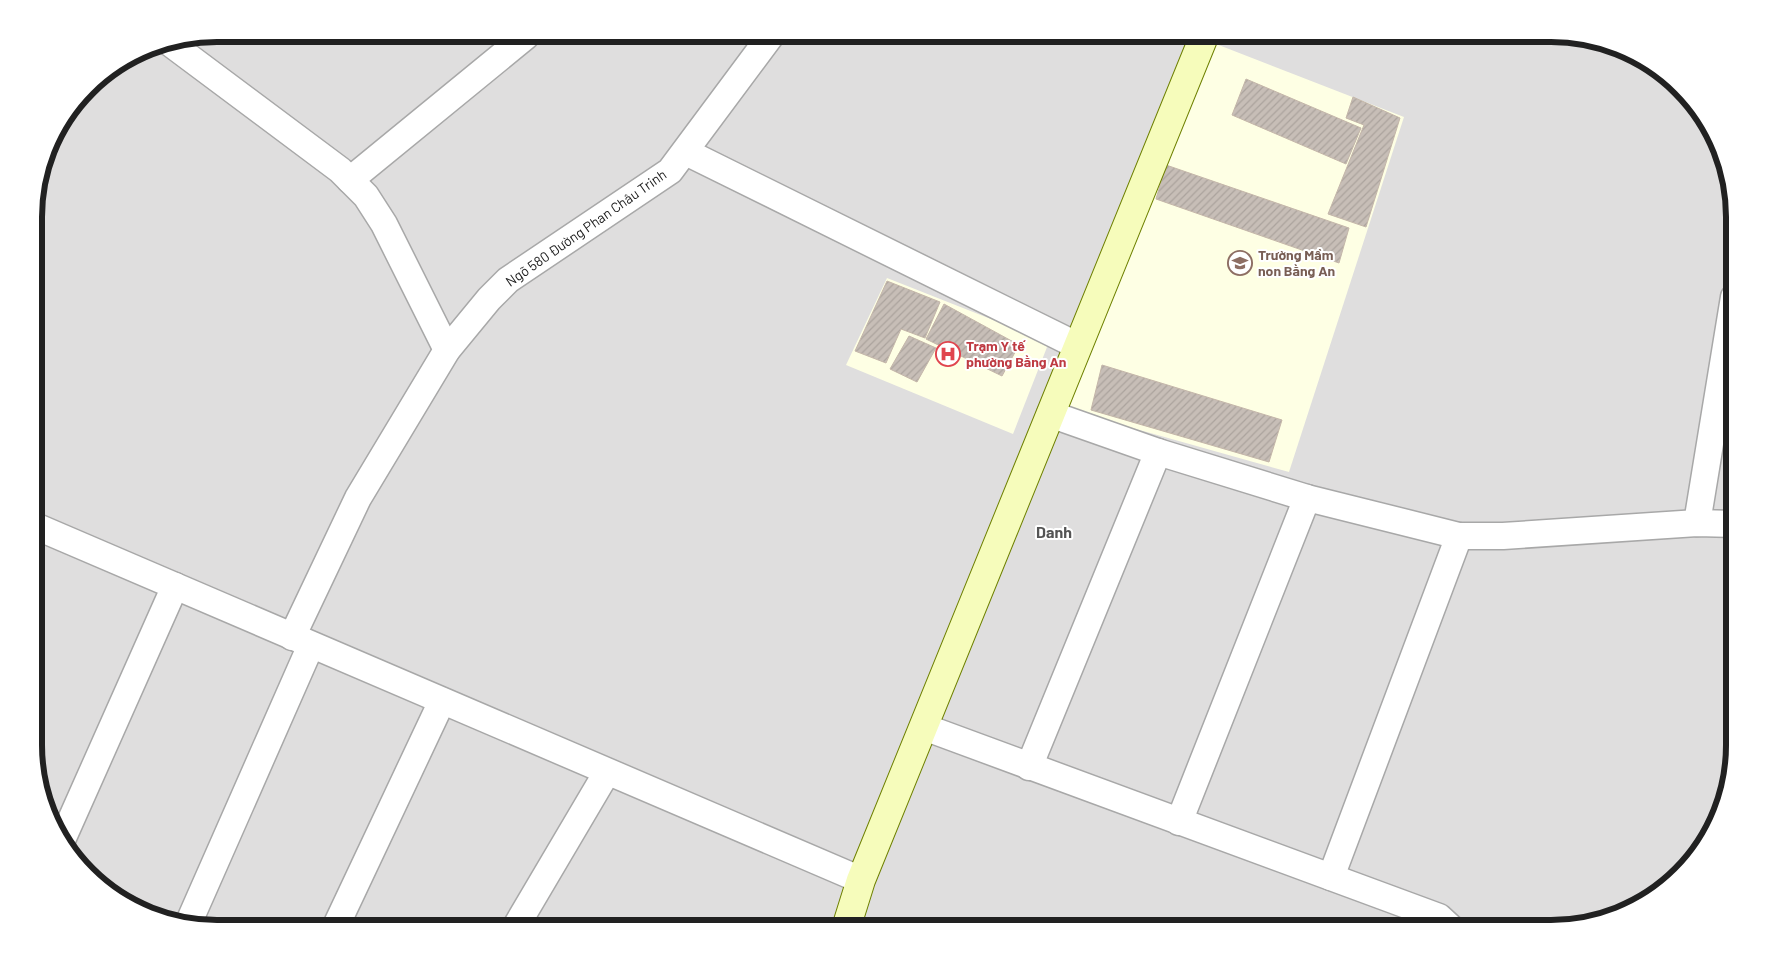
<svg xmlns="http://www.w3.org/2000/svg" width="1769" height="962" font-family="Barlow,sans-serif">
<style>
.residential{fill:#dfdede}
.education{fill:#feffe4}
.building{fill:url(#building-hatch);stroke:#c4b6a9}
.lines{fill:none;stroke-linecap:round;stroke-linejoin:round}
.street-casing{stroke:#a8a8a8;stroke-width:29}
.secondary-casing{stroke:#6e8000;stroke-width:30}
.street{stroke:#fff;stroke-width:26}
.secondary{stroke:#f6fcbb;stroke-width:28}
.labels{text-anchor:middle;stroke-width:4;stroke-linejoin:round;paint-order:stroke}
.street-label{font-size:14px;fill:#212121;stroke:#fff}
.education-label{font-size:14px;font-weight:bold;fill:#785e54;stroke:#fff;text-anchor:start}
.health-label{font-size:14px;font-weight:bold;fill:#be3a42;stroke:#fff;text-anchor:start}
.quarter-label{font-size:16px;font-weight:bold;fill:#545454;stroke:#fff}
.rim{fill:none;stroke:#212121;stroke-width:6}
</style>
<defs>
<pattern id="building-hatch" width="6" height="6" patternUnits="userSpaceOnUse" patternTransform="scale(1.25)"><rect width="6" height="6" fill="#c7beb7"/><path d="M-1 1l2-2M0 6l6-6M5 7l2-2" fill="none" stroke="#aba39d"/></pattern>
</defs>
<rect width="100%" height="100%" fill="#f2efe8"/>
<!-- residential -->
<path class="residential" d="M218,34H1551L1633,53L1704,115L1734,194L1735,744L1716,826L1689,866L1653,897L1610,919L1563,928H218L136,909L65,847L35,768L34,206L53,136L96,80L148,48Z"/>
<!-- education -->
<g class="education">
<path d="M1211,42L1404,117L1289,472L1065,409Z"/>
<path d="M887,278L1049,342L1013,434L846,365Z"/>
</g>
<!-- building -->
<g class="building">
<path d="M1246,79L1361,128L1346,164L1232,115Z"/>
<path d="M1353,97L1400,118L1366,227L1328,214L1364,125L1346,118Z"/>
<path d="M1166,165L1349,228L1339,263L1156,199Z"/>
<path d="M887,281L940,302L925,338L901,329L886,363L855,351Z"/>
<path d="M944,304L1019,345L1002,376L926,339Z"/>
<path d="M909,336L936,348L917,382L890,369Z"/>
<path d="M1102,365L1282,420L1269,462L1091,410Z"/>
</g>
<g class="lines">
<defs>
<g id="street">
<path d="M170,43L340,170L366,196L384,224L447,350"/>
<path d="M686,152L1078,346"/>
<path d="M350,180L526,36"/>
<path d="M1050,414L1158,452L1307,498L1459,536H1503L1697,523L1735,524"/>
<path d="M1697,523L1734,297"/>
<path d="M35,526L861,880"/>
<path d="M292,637L358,498L447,350L489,299L508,280L670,171L772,34"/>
<path d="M924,727L1439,917L1451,928"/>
<path d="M1029,767L1158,452"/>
<path d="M1179,822L1307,498"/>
<path d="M62,840L175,586"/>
<path d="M1331,877L1459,536"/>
<path d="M189,922L311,645"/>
<path d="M335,928L442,701"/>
<path d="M515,928L607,772"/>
</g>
<path id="secondary" d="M846,928L861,880L1205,34"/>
</defs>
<!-- street casing -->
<use href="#street" class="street-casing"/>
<!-- secondary casing -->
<use href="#secondary" class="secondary-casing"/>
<!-- street -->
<use href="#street" class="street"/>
<!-- secondary -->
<use href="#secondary" class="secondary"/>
</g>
<!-- icons -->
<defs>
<symbol id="school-ring" viewBox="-11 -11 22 22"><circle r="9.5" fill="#fff" stroke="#8d6e63" stroke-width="1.5"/><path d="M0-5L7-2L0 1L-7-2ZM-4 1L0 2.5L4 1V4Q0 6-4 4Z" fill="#8d6e63"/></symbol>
<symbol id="hospital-ring" viewBox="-11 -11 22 22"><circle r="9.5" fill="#fff" stroke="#e0444e" stroke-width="1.5"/><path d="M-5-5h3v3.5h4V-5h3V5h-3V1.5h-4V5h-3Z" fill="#e0444e"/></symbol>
</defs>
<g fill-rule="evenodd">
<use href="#school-ring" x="1226" y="249" width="28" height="28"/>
<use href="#hospital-ring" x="934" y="340" width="28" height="28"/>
</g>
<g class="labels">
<!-- street labels -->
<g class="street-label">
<text transform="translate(586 228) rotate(-35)" y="5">Ngõ 580 Đường Phan Châu Trinh</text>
</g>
<!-- education labels -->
<g class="education-label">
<text x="1258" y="260">Trường Mầm<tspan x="1258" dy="16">non Bằng An</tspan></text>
</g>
<!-- health labels -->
<g class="health-label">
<text x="966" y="351">Trạm Y tế<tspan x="966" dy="16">phường Bằng An</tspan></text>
</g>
<!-- quarter labels -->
<g class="quarter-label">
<text x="1054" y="538">Danh</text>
</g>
</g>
<!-- crop -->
<path d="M0 0H1769V962H0ZM217 42H1551A175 175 0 0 1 1726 217V745A175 175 0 0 1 1551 920H217A175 175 0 0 1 42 745V217A175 175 0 0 1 217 42Z" fill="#fff" fill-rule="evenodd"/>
<path class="rim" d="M217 42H1551A175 175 0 0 1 1726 217V745A175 175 0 0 1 1551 920H217A175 175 0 0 1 42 745V217A175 175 0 0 1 217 42Z"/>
</svg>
